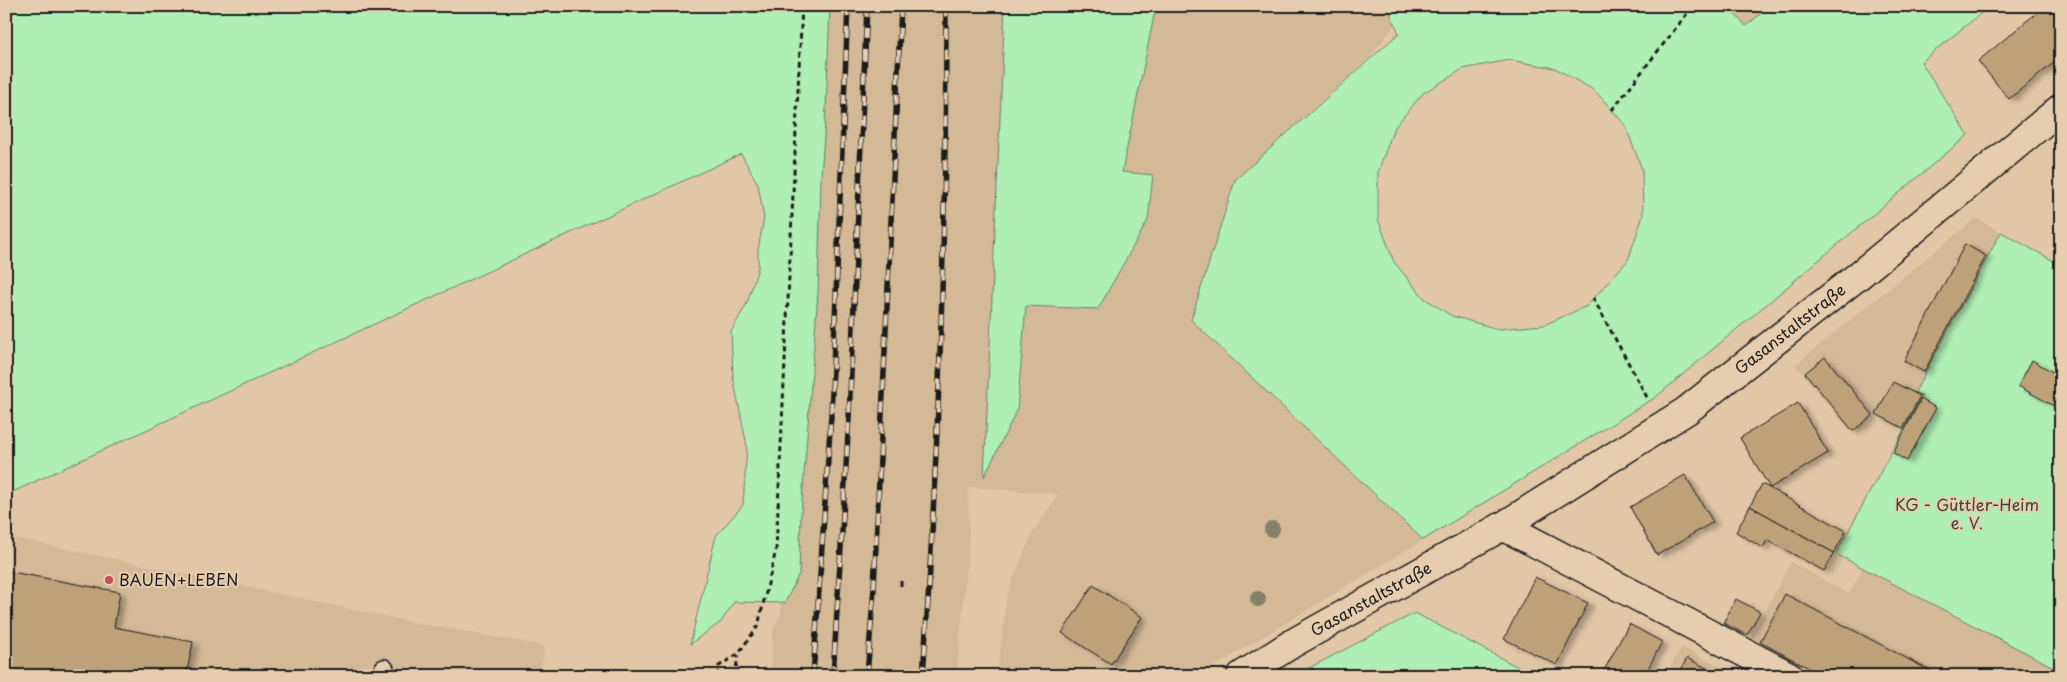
<svg xmlns="http://www.w3.org/2000/svg" width="2067" height="682" font-family="'Playpen Sans',sans-serif">
<style>
.built{fill:#d3b996}
.green{fill:#afeeb5;stroke:#668568;fill-rule:evenodd}
.building{fill:#bda179;stroke:#1c1c1c;filter:url(#shadow)}
.lines{fill:none;stroke-linecap:round;stroke-linejoin:round}
.service-casing{stroke:#1c1c1c;stroke-width:22}
.minor-casing{stroke:#1c1c1c;stroke-width:31}
.path{stroke:#1c1c1c;stroke-width:3;stroke-dasharray:5 4;stroke-linecap:butt}
.service{stroke:#e7cdaf;stroke-width:19}
.minor{stroke:#e7cdaf;stroke-width:28}
.rail-casing{stroke:#1c1c1c;stroke-width:5.5}
.rail{stroke:#e7cdaf;stroke-width:4;stroke-dasharray:11;stroke-linecap:butt}
.tree{fill:#85806b}
.poi-dot{fill:#d1495b;stroke:#e7cdaf;stroke-width:2}
.labels{text-anchor:middle;stroke-width:4;stroke-linejoin:round;paint-order:stroke}
.street-label{font-size:16px;fill:#1c1c1c;stroke:#e7cdaf}
.park-label{font-size:16px;fill:#39463b;stroke:#e7cdaf}
.poi-label{font-size:16px;fill:#1c1c1c;stroke:#e7cdaf;text-anchor:start}
</style>
<defs>
<filter id="shadow"><feDropShadow dx="5.5" dy="3" stdDeviation="2.5" flood-color="#0004"/></filter>
</defs>
<rect width="100%" height="100%" fill="#e2c7a6"/>
<filter id="ink" filterUnits="userSpaceOnUse"><feTurbulence type="fractalNoise" baseFrequency=".02" numOctaves="2"/><feDisplacementMap in="SourceGraphic" scale="10" xChannelSelector="R" yChannelSelector="G"/><feConvolveMatrix kernelMatrix="1 2 1 2 8 2 1 2 1" color-interpolation-filters="sRGB"/></filter>
<g filter="url(#ink)">
<!-- built -->
<g class="built">
<path d="M818,6H1387L1395,25L1370,57L1235,180L1191,320L1423,540L1198,676H997L1007,594L1032,534L1058,494L968,487L969,534L957,676H770L773,630L781,614L790,499Z"/>
<path d="M1727,6H1770L1745,26Z"/>
<path d="M1976,218L2001,232L1915,391L1922,396L1904,429L1876,414L1853,434L1795,365Z"/>
<path d="M6,536L416,623L545,646L542,664L536,676H6Z"/>
<path d="M1791,562L1849,594L1863,568L2061,671V676H1666L1681,647L1732,672Z"/>
</g>
<!-- green -->
<g class="green">
<path d="M6,6H830L826,109L821,176L818,292L801,514L799,574L785,603L734,602L721,622L690,644L716,536L743,505L747,446L733,377L731,332L747,303L758,268V250L764,218L758,184L741,154L6,495Z"/>
<path d="M1005,6H1156L1122,172L1153,175L1148,220L1098,309L1026,306L1017,410L984,477Z"/>
<path d="M1387,6H1727L1746,26L1770,6H1990L1921,62L1968,135L1656,397L1423,540L1191,320L1235,180L1399,33ZM1509,60L1555,68L1595,91L1612,110L1625,125L1642,169L1643,216L1628,260L1587,306L1544,325L1498,329L1452,316L1424,298L1394,262L1378,219V172L1394,128L1423,93L1463,69Z"/>
<path d="M2001,232L2061,265V671L1836,554L1922,396L1915,392Z"/>
<path d="M1415,613L1535,676H1303L1296,672L1309,668Z"/>
</g>
<!-- building -->
<g class="building">
<path d="M2045,6H2061V57L2009,99L1978,61Z"/>
<path d="M1965,244L1986,256L1924,372L1904,361Z"/>
<path d="M1825,357L1873,415L1853,431L1805,373Z"/>
<path d="M2032,360L2061,377V410L2018,386Z"/>
<path d="M1893,382L1920,396L1903,428L1876,414Z"/>
<path d="M1921,399L1936,408L1907,461L1893,453Z"/>
<path d="M1798,403L1828,453L1770,488L1740,438Z"/>
<path d="M1685,475L1713,522L1657,555L1630,507Z"/>
<path d="M1762,484L1846,531L1834,553L1750,506Z"/>
<path d="M1750,506L1834,553L1824,571L1767,540L1763,548L1736,532Z"/>
<path d="M6,571L120,592L114,627L193,642L186,676H6Z"/>
<path d="M1535,577L1588,603L1557,665L1504,639Z"/>
<path d="M1093,585L1142,617L1111,664L1062,633Z"/>
<path d="M1785,594L1940,676H1824L1760,642Z"/>
<path d="M1736,599L1760,612L1747,635L1723,623Z"/>
<path d="M1629,624L1662,642L1644,676H1601Z"/>
<path d="M1687,658L1721,676H1678Z"/>
</g>
<g class="lines">
<defs>
<path id="service" d="M383,676L384,669"/>
<g id="minor">
<path d="M1503,526L1789,676"/>
<path d="M1241,676L1293,643L1503,526L1686,411L1858,276L2061,108"/>
</g>
</defs>
<!-- service casing -->
<use href="#service" class="service-casing"/>
<!-- minor casing -->
<use href="#minor" class="minor-casing"/>
<!-- path -->
<g class="path">
<path d="M1612,110L1693,6"/>
<path d="M1593,298L1648,399"/>
<path d="M2057,456L2061,458"/>
<path d="M901,586V579"/>
<path d="M1311,669L1323,676"/>
<path d="M717,676L719,666L738,654L758,626L776,550L802,6"/>
<path d="M735,676L738,655"/>
</g>
<!-- service -->
<use href="#service" class="service"/>
<!-- minor -->
<use href="#minor" class="minor"/>
<defs>
<g id="rail">
<path d="M813,676L831,416L848,6"/>
<path d="M833,676L849,418L867,6"/>
<path d="M867,676L874,588L901,6"/>
<path d="M923,676C939,453 946,229 946,6"/>
</g>
</defs>
<!-- rail casing -->
<use href="#rail" class="rail-casing"/>
<!-- rail -->
<use href="#rail" class="rail"/>
</g>
<!-- trees -->
<g class="tree">
<circle cx="1272" cy="529" r="8"/>
<circle cx="1258" cy="599" r="8"/>
</g>
</g>
<!-- markers -->
<circle class="poi-dot" cx="109" cy="580" r="5"/>
<g class="labels">
<!-- street labels -->
<g class="street-label">
<text transform="translate(1790 329) rotate(-38)" y="6">Gasanstaltstraße</text>
<text transform="translate(1371 599) rotate(-29)" y="6">Gasanstaltstraße</text>
</g>
<!-- park labels -->
<g class="park-label">
<text x="1967" y="511">KG - Güttler-Heim<tspan x="1967" dy="18">e. V.</tspan></text>
</g>
<!-- poi labels -->
<g class="poi-label">
<text x="119" y="586">BAUEN+LEBEN</text>
</g>
</g>
<!-- margin -->
<rect width="2067" height="682" fill="none" stroke="#e7cdaf" stroke-width="25"/>
<rect x="12" y="12" width="2042" height="657" fill="none" stroke="#1c1c1c" stroke-width="2" filter="url(#ink)"/>
</svg>
